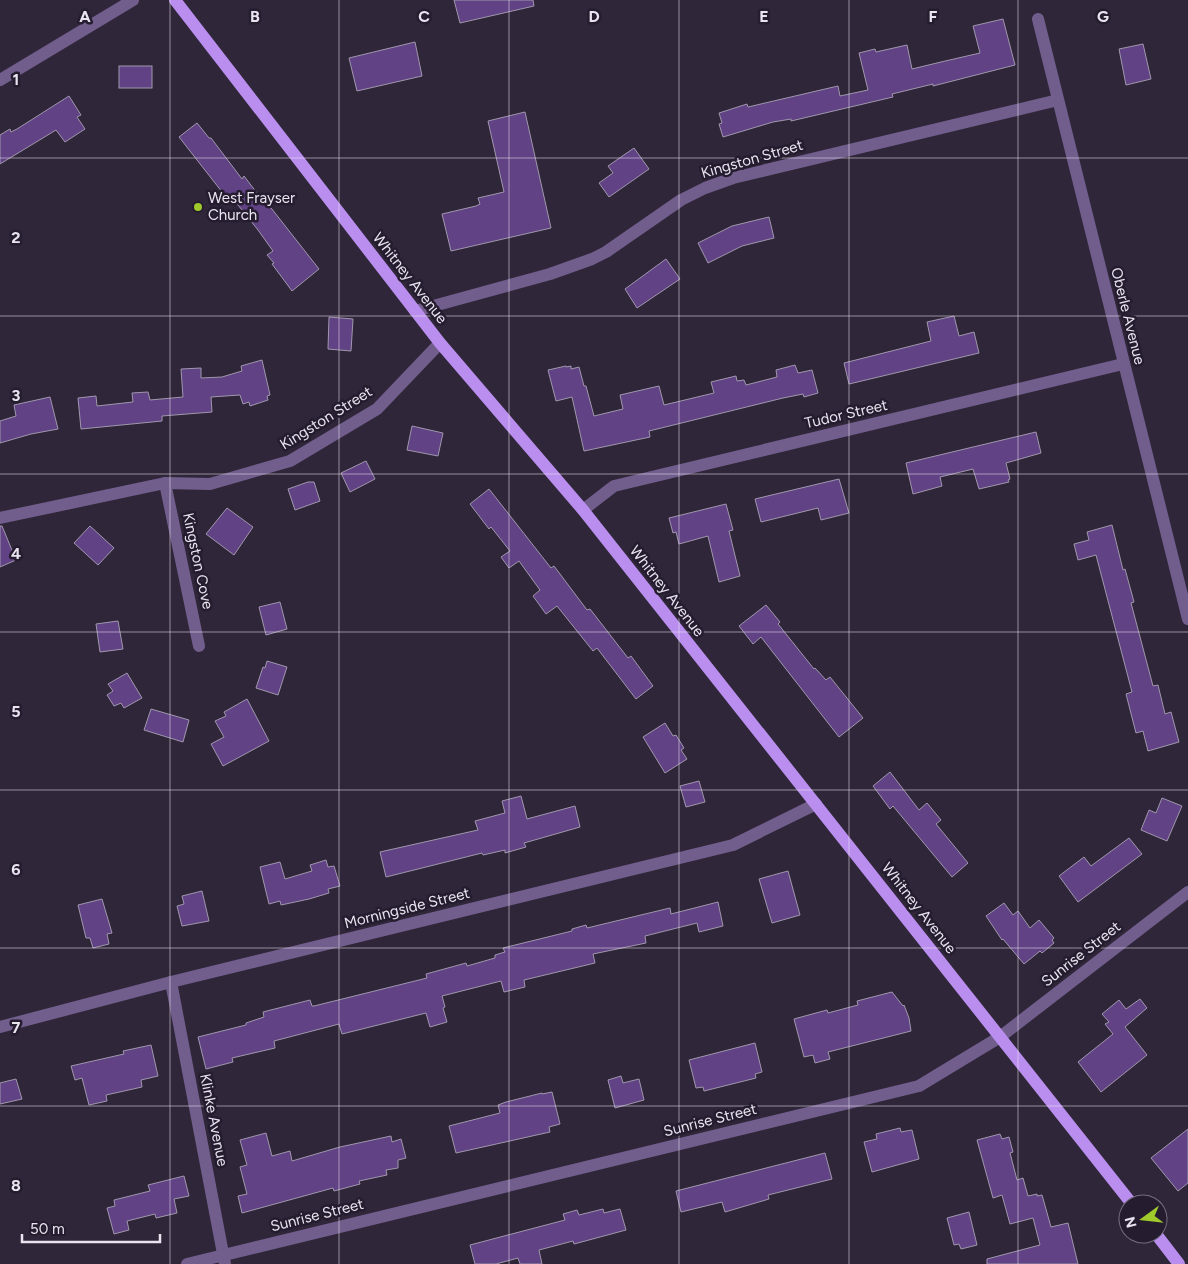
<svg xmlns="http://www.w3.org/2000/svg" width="1188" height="1264" font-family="Figtree,sans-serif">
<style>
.building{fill:#614284;stroke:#a097ad}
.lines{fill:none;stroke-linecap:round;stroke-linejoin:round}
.minor{stroke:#725e8d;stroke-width:12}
.major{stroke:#ba8eef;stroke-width:12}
.grid{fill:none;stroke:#e9e4f0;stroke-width:1;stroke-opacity:0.55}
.poi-dot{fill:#a0ca2c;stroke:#251d2f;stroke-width:2}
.labels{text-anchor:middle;stroke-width:5;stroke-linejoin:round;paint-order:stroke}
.street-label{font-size:15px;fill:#e9e4f0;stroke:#251d2f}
.poi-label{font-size:15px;fill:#e9e4f0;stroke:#251d2f;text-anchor:start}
.grid-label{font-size:16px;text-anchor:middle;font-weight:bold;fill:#e9e4f0;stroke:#251d2f;stroke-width:5;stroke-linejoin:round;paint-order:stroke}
</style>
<rect width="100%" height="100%" fill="#2f2739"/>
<!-- building -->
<g class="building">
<path d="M454,0H533L534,6L460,23Z"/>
<path d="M1003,19L1015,65L933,86V84L892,94L893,97L791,121V119L773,122L723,137L719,124L722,123L719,113L747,104L748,107L838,86L840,96L868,90L859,53L875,49L876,52L907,45L912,69L941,62L980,53L973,26Z"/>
<path d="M415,42L422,76L357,91L349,58Z"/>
<path d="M1143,44L1151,79L1126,85L1119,49Z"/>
<rect x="119" y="66" width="33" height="22"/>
<path d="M69,96L81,115L77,117L85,129L65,142L56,130L0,164V135L10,129L11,132L17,129Z"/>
<path d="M525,112L551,228L451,251L442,214L476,206L480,204L478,198L504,192L488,121Z"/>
<path d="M197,123L209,138H211L242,179L244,176L263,201L264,199L319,269L292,291L272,264L274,263L267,255L273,251L258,230L234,200L231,203L226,197L179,137Z"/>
<path d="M634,148L649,169L609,197L599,183L613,173L608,166Z"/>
<path d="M769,217L774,238L742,246L708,263L698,243L732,226Z"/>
<path d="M666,259L680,279L637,308L625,289Z"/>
<path d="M954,316L959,336L974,332L979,353L849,384L844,363L931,341L927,322Z"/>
<path d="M329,317L353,319L351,351L328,349Z"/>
<path d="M262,360L270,395L267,396L268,400L250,406L249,402L243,404L240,395L211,397L212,412L162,416V421L81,429L78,398L96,396L97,406L133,402L132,393L148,392L150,400L183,397L181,369L201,368V378L222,377L242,371L241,366Z"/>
<path d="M795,365L798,373L812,370L818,393L804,397L803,394L783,398L714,415L649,431L650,437L584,451L572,397L556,401L548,370L566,366V367L571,366V369L579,367L584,386H586L594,416L623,409L620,395L659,386L664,405L714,393L711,382L736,376L737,381L744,380L746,385L777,377L776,370Z"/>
<path d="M50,397L58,429L31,434L0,443V421L16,416L14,405Z"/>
<path d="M412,426L443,433L438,456L407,450Z"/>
<path d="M1036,432L1041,453L1006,463L1010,479L1008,480L1009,482L979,489L973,469L940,477L942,486L913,494L906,463Z"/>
<path d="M366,461L375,479L350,492L341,473Z"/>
<path d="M839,479L849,513L821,520L818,508L761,522L755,499Z"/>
<path d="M308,482H314L320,501L295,510L288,489Z"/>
<path d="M489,489L551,568L554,566L587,610L590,609L628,658L631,656L653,686L636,699L597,648L593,651L557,606L546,614L533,596L540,590L519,561L509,568L501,557L510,551L491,527L489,529L470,504Z"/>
<path d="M726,504L733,530L729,531L740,576L719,582L708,536L679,544L676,532L673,533L669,518Z"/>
<path d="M227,508L253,527L234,555L206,534Z"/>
<path d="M1112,525L1123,570L1125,569L1134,602L1131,603L1153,686L1158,685L1165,714L1171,712L1179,742L1148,751L1143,731L1136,733L1126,694L1132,692L1096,555L1078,560L1074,544L1089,540L1087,532Z"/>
<path d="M0,526H2L16,560L0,567Z"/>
<path d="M90,526L114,548L98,565L74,543Z"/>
<path d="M280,602L287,629L266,635L259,607Z"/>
<path d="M766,605L780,622L778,624L814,669L815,668L826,680L830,677L863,718L839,737L761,637L753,644L739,626Z"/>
<path d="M118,621L123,649L100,652L96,624Z"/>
<path d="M267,661L287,667L278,695L256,688L263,667L265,668Z"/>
<path d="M127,673L142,698L124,708L121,703L114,706L107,695L113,691L108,684Z"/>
<path d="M247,699L269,741L223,766L211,744L224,737L215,721L226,716L224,712Z"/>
<path d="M151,709L189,720L183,742L144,730Z"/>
<path d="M665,723L673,736L676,735L684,748L681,750L687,759L665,773L643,737Z"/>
<path d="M890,772L919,810L927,803L941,820L936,824L968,863L952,877L893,806L890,809L873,786Z"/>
<path d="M699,781L705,802L686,807L680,786Z"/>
<path d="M521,796L527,819L575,806L580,827L524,843L526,847L505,853V850L483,855L482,853L386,877L380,852L478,830L475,821L505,813L502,801Z"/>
<path d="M1162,798L1182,806L1167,841L1141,830L1149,810L1156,813Z"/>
<path d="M1129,838L1142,854L1078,902L1059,876L1084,857L1091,866Z"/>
<path d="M326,860L328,867L334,866L340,886L328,889L329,893L309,899L281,905L280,901L269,904L260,867L280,862L285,879L312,871L310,865Z"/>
<path d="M788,871L800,915L772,923L759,879Z"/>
<path d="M202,891L209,921L182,926L177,906L184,904L182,896Z"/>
<path d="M102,899L112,933L107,934L109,944L93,948L90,938H86L78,905Z"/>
<path d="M718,902L723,926L699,932L697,923L645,936L646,943L593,954L595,963L524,980L525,987L504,992L501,981L442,996L445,1007L443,1008L447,1022L430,1027L426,1013L342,1034L339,1024L274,1041L275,1048L232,1058L233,1062L206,1069L198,1037L246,1025V1023L264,1017L263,1012L310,1000L312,1006H314L415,981L427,978L426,974L466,963L467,966L495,958V955L505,952L503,948L572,931V929L586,925L587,928L670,908L671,914Z"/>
<path d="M1004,903L1013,915L1018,911L1030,928L1039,920L1054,938L1052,940L1054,943L1042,953L1040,951L1024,964L1003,939L1002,940L986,916Z"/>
<path d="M892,992L903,1006L904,1005L909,1018L911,1031L828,1052L830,1059L815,1063L813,1055L804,1057L794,1019L827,1010L828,1013L858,1005L857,1001Z"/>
<path d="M1140,999L1147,1008L1125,1027L1147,1055L1101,1092L1078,1062L1113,1034L1105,1024L1109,1022L1102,1014L1119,1000L1126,1009Z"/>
<path d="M755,1043L762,1072L755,1074L756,1078L704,1091L703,1087L696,1088L689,1060Z"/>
<path d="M151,1045L158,1076L141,1080L142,1087L106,1095L107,1101L89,1105L82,1078L75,1080L71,1066L124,1054L123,1051Z"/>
<path d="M621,1076L623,1083L639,1079L644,1100L615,1108L608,1080Z"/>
<path d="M16,1079L22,1099L0,1104V1083Z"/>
<path d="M552,1092L560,1124L549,1127L550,1132L456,1153L449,1126L500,1113L498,1105L506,1102L542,1093V1094Z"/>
<path d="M900,1128L901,1132L912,1130L919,1159L872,1172L864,1142L877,1139L876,1134Z"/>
<path d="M1188,1129V1183L1178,1191L1151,1158Z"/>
<path d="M266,1133L272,1156L290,1151L292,1161L340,1147L391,1136L392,1142L401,1139L406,1158L398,1160V1168L386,1170L387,1175L359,1181L360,1184L334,1191L333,1188L242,1213L238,1196L247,1194L240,1167L247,1165L240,1140Z"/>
<path d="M1000,1134L1002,1139L1009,1137L1013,1152L1010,1153L1017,1180L1023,1178L1028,1196L1037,1194V1196L1042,1195L1051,1227L1068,1223L1078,1264H987V1259L1040,1245L1033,1218L1010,1224L1002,1195L993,1198L977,1140Z"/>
<path d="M825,1153L832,1179L768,1195L769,1199L725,1212L722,1202L681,1212L676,1191Z"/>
<path d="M184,1176L189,1196L174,1199L177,1213L156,1218L155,1214L127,1221L129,1230L114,1234L107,1208L115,1206L114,1200L150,1191L148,1185Z"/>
<path d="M603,1209L604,1213L620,1209L626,1230L574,1244L573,1241L539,1250L542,1264H520L518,1258L496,1264H475L470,1245L565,1220L563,1214L577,1210L579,1215Z"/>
<path d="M969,1212L977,1245L961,1249L959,1244L954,1245L947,1218Z"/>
</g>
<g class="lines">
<!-- minor -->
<g class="minor">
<path d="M1038,19L1188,619"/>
<path d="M0,80L133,0"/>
<path d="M415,311L550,274L592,259L606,252L681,200L705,188L733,178L1058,100"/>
<path d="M165,483L199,646"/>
<path d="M583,510L614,486L1123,364"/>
<path d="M0,518L165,483L210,484L290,461L377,409L440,343"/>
<path d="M171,982L225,1264"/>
<path d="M0,1027L171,982L733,845L816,804"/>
<path d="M187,1264L919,1086L1000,1037L1188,892"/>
</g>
<!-- major -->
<g class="major">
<path d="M175,0L440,343L583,510L1132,1204"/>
<path d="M1156,1234L1179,1264"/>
</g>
</g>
<!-- grid -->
<path class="grid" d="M170,0V1264M339,0V1264M509,0V1264M679,0V1264M849,0V1264M1018,0V1264M0,158H1188M0,316H1188M0,474H1188M0,632H1188M0,790H1188M0,948H1188M0,1106H1188"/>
<!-- markers -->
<circle class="poi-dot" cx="198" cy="207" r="5"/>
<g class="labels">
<!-- street labels -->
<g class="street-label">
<text transform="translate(752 159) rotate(-16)" y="5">Kingston Street</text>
<text transform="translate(410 278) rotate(52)" y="5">Whitney Avenue</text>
<text transform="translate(1128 316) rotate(76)" y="5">Oberle Avenue</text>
<text transform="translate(846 414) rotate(-13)" y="5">Tudor Street</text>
<text transform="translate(326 418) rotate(-32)" y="5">Kingston Street</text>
<text transform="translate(198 561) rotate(78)" y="5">Kingston Cove</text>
<text transform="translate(667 591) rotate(52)" y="5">Whitney Avenue</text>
<text transform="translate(407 908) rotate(-14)" y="5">Morningside Street</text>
<text transform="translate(919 908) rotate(52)" y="5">Whitney Avenue</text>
<text transform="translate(1081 954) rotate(-38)" y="5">Sunrise Street</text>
<text transform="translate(214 1120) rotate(79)" y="5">Klinke Avenue</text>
<text transform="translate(710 1120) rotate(-14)" y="5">Sunrise Street</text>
<text transform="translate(317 1215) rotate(-14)" y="5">Sunrise Street</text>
</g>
<!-- poi labels -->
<g class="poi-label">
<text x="208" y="203">West Frayser<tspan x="208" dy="17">Church</tspan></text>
</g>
</g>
<g class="grid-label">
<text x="85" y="22">A</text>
<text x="255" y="22">B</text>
<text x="424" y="22">C</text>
<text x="594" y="22">D</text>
<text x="764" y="22">E</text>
<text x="933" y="22">F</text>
<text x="1103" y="22">G</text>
<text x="16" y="85">1</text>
<text x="16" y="243">2</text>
<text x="16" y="401">3</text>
<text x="16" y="559">4</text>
<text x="16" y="717">5</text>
<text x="16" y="875">6</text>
<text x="16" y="1033">7</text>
<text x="16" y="1191">8</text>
</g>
<!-- north arrow -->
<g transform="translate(1143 1219) rotate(255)"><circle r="24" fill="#251d2f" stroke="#736d7c"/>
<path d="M0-4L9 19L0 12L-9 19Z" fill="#a0ca2c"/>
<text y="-8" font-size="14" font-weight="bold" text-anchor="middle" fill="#e9e4f0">N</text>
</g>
<!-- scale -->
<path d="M22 1234v8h138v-8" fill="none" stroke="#e9e4f0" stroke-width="2.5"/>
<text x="30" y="1234" font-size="15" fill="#e9e4f0" stroke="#251d2f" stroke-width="4" paint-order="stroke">50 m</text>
</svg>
